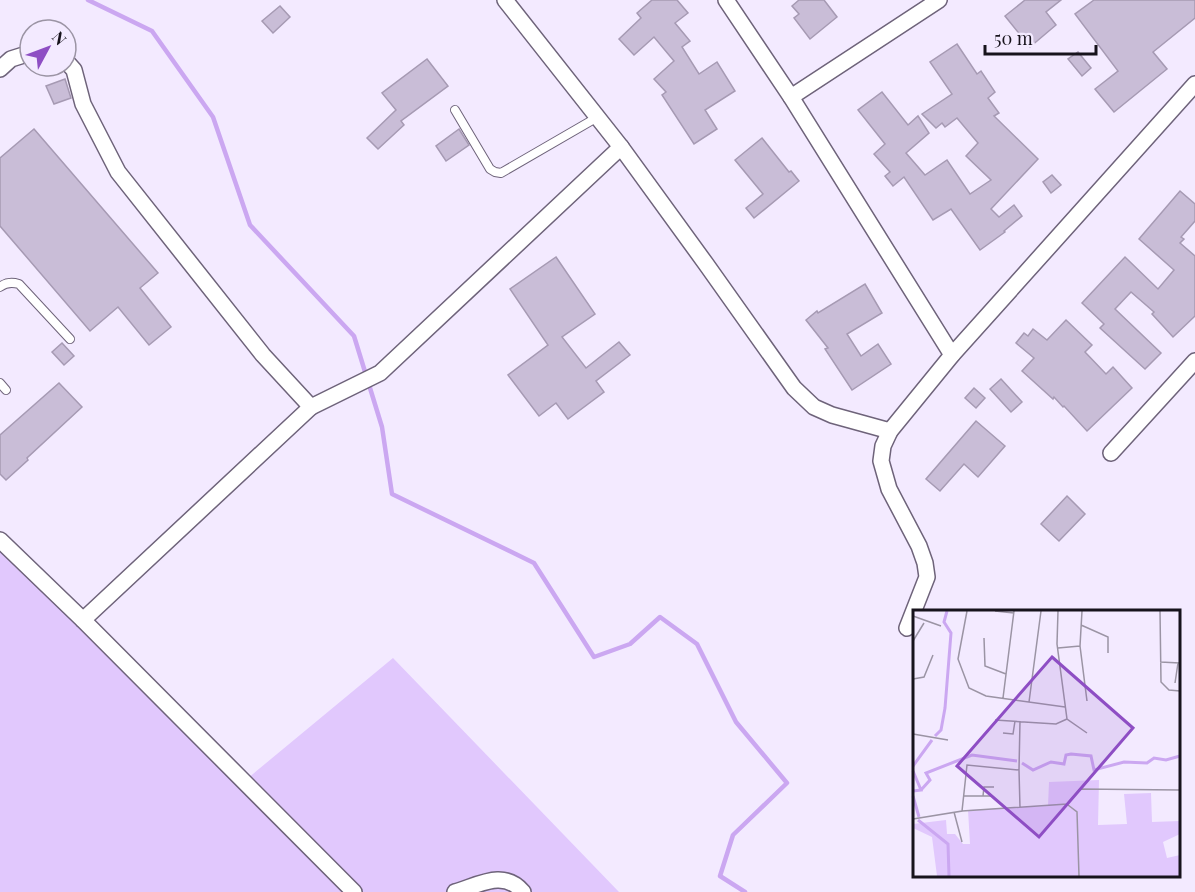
<svg xmlns="http://www.w3.org/2000/svg" width="1195" height="892" font-family="'Playfair Display',serif">
<style>
.green{fill:#e1c8fd}
.lines{fill:none;stroke-linecap:round;stroke-linejoin:round}
.stream{stroke:#cba7f1;stroke-width:4.5}
.building{fill:#c9bdd7;stroke:#a69ab3;stroke-width:1.5}
.lane-casing{stroke:#6e637a;stroke-width:10}
.street-casing{stroke:#6e637a;stroke-width:18}
.lane{stroke:#fff;stroke-width:8}
.street{stroke:#fff;stroke-width:15}
.inset-river{fill:none;stroke:#cba7f1;stroke-width:3}
.inset-road{fill:none;stroke:#9b94a4;stroke-width:1.5}
.view{fill:#8e4ec4;fill-opacity:0.15;stroke:#8e4ec4;stroke-width:3}
.inset-edge{fill:none;stroke:#17131c;stroke-width:3}
</style>
<rect width="100%" height="100%" fill="#f3eaff"/>
<!-- green -->
<path class="green" d="M0,533L242,783L393,658L619,892H0Z"/>
<g class="lines">
<!-- stream -->
<path class="stream" d="M88,0L152,31L213,117L250,225L354,336L382,427L392,494L534,563L594,657L630,644L660,617L697,644L736,722L787,783L733,835L720,876L745,892"/>
</g>
<!-- building -->
<g class="building">
<path d="M652,0H677L688,13L675,23L690,41L682,47L699,74L717,62L735,91L705,110L717,129L694,144L662,95L666,92L654,79L674,61L654,37L634,55L619,39L641,18L637,13Z"/>
<path d="M799,0H824L837,17L810,39L794,18L799,14L792,6Z"/>
<path d="M1025,0H1061L1046,12L1056,25L1030,47L1005,16Z"/>
<path d="M1094,0H1195V18L1153,52L1167,69L1114,112L1095,89L1118,71L1075,14Z"/>
<path d="M280,6L290,17L273,33L262,21Z"/>
<path d="M957,44L977,74L981,71L995,92L988,98L999,113L994,116L1038,159L991,209L999,217L1014,205L1022,216L1004,231L1005,232L980,250L951,209L933,220L904,177L893,186L885,176L890,172L874,154L885,144L858,110L882,92L908,125L918,116L929,133L906,153L925,175L947,160L970,194L991,180L966,156L978,143L957,118L945,127L942,123L936,128L922,114L952,94L930,62Z"/>
<path d="M1078,52L1091,68L1082,76L1068,59Z"/>
<path d="M427,59L448,86L401,121L404,125L378,149L367,138L396,110L382,93Z"/>
<path d="M65,79L71,98L54,104L46,86Z"/>
<path d="M34,129L158,273L140,288L171,327L149,345L118,307L90,331L0,226V158Z"/>
<path d="M459,129L469,145L446,161L436,146Z"/>
<path d="M762,138L789,172L791,171L799,181L754,218L746,208L763,194L735,160Z"/>
<path d="M1052,175L1061,185L1051,193L1043,182Z"/>
<path d="M1180,191L1195,204V221L1181,237L1184,239L1180,243L1195,256V316L1173,337L1152,314L1154,312L1131,292L1115,309L1161,353L1145,369L1100,328L1104,324L1082,303L1125,257L1158,289L1174,270L1139,239Z"/>
<path d="M556,257L595,314L562,337L586,368L619,342L630,355L596,381L604,392L568,419L556,403L539,416L508,375L548,345L510,289Z"/>
<path d="M865,284L882,313L847,334L861,356L878,344L891,364L852,390L825,349L828,348L806,320L817,311L818,313Z"/>
<path d="M1066,320L1092,345L1085,352L1106,374L1113,367L1132,388L1087,431L1064,406L1063,407L1054,397L1053,399L1022,371L1034,358L1016,343L1024,333L1028,336L1033,329L1047,340Z"/>
<path d="M62,343L74,356L64,365L52,352Z"/>
<path d="M1001,379L1022,402L1011,412L990,389Z"/>
<path d="M59,383L82,407L27,458L28,460L6,480L0,474V435Z"/>
<path d="M974,388L985,398L976,408L965,398Z"/>
<path d="M976,421L1005,446L978,477L964,464L940,491L926,479Z"/>
<path d="M1067,496L1085,514L1059,541L1041,524Z"/>
</g>
<g class="lines">
<defs>
<g id="lane">
<path d="M455,110L490,169L495,172L501,173L596,118"/>
<path d="M0,287C6,282 12,282 19,284L70,339"/>
<path d="M0,383L6,390"/>
</g>
<g id="street">
<path d="M505,0L621,147L706,264L794,388L814,407L832,415L890,431"/>
<path d="M726,0L791,97L952,355"/>
<path d="M66,61L74,70L83,104L118,172L263,355L311,407L380,373L621,147"/>
<path d="M0,69L11,59L30,53"/>
<path d="M791,97L939,0"/>
<path d="M1111,453L1195,361"/>
<path d="M0,540L83,620L354,892"/>
<path d="M83,620L311,407"/>
<path d="M907,628L927,577L925,563L919,546L889,489L881,461L883,446L890,431L952,355L1195,84"/>
<path d="M455,892C479,885 504,869 523,892"/>
</g>
</defs>
<!-- lane casing -->
<use href="#lane" class="lane-casing"/>
<!-- street casing -->
<use href="#street" class="street-casing"/>
<!-- lane -->
<use href="#lane" class="lane"/>
<!-- street -->
<use href="#street" class="street"/>
</g>
<!-- overview -->
<g transform="translate(913 610)">
<rect width="267" height="267" fill="#f3eaff"/>
<path d="M186,170L185,215L214,214L211,184L238,183L239,212L267,211V224L250,232L254,248L267,245V266H24L19,227L0,218V214L33,210L34,224H42L50,234H57L55,200L135,196L136,172Z" fill="#e1c8fd"/>
<path class="inset-river" d="M22,126L28,120L32,98L38,23L31,12L34,1M109,153L120,160L138,152L151,154L153,145L158,144L178,146L181,160L211,152L234,153L241,148L253,150L267,146M0,156L19,130M0,161L8,180L0,181M8,180L17,170L13,163L59,145L104,151M0,186L6,207M5,210L35,234L36,266"/>
<path class="inset-road" d="M54,1L45,49L56,78L73,86L152,97M82,1L101,3M145,1L144,34L154,109L174,123M169,1L167,36L174,91M247,1L248,72L256,80L267,81M0,6L28,16M168,15L195,27V43M71,28L72,56L93,64M0,31L11,13M145,38L167,36M247,52L267,53M0,69L11,67L20,45M262,73L265,53M90,88L101,1M116,92L128,1M82,110L143,114L154,109M90,123L100,124L102,111M0,124L35,130M106,160L107,198M50,186H80M70,186L71,177H81M155,195L164,202L166,266M49,201L154,194L167,179L267,180M41,202L49,232M0,209L49,201L54,155L106,160L107,111"/>
<path class="view" d="M139,47L220,118L126,227L44,156Z"/>
<rect width="267" height="267" class="inset-edge"/>
</g>
<!-- north arrow -->
<g transform="translate(48 48) rotate(49)"><circle r="28" fill="#f3eaff" stroke="#9b94a4" stroke-width="1.5"/>
<path d="M0-4.5L10 22L0 15L-10 22Z" fill="#8e4ec4"/>
<text y="-9" font-size="16" font-weight="bold" text-anchor="middle" fill="#17131c">N</text>
</g>
<!-- scale -->
<path d="M985 45v9h111v-9" fill="none" stroke="#17131c" stroke-width="3"/>
<text x="994" y="45" font-size="18" fill="#17131c" stroke="#f3eaff" stroke-width="4.5" paint-order="stroke">50 m</text>
</svg>
